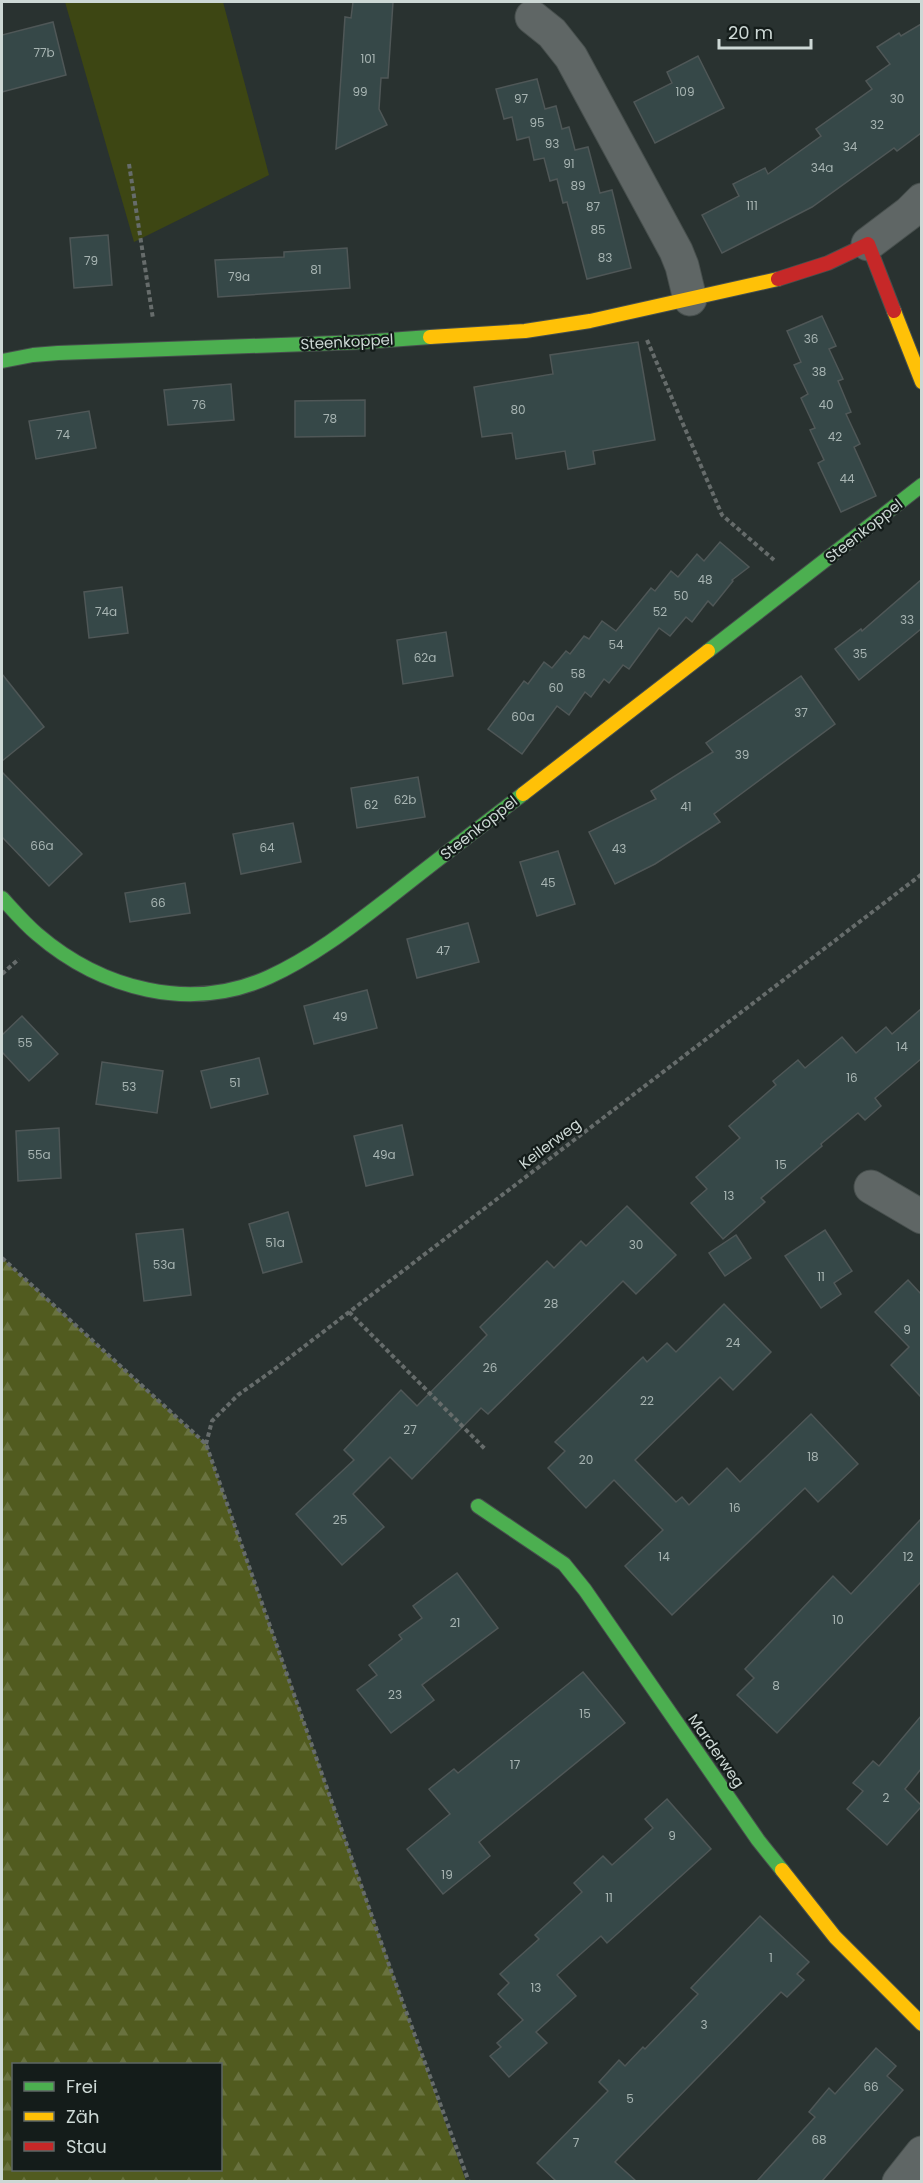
<svg xmlns="http://www.w3.org/2000/svg" width="923" height="2183" font-family="Poppins,sans-serif">
<style>
.forest{fill:url(#forest-firs);fill-rule:evenodd}
.park{fill:#3d4613}
.building{fill:#364848;stroke:#4f5757;stroke-width:1.5}
.lines{fill:none;stroke-linecap:round;stroke-linejoin:round}
.street-casing{stroke:#474f4d;stroke-width:35}
.fast-casing{stroke:#474f4d;stroke-width:16}
.slow-casing{stroke:#474f4d;stroke-width:16}
.jam-casing{stroke:#474f4d;stroke-width:16}
.path{stroke:#666c6b;stroke-width:4;stroke-dasharray:4.5 3;stroke-linecap:butt}
.street{stroke:#5f6665;stroke-width:33}
.fast{stroke:#4caf50;stroke-width:14}
.slow{stroke:#ffc107;stroke-width:14}
.jam{stroke:#c62828;stroke-width:14}
.labels{text-anchor:middle;stroke-width:4.5;stroke-linejoin:round;paint-order:stroke}
.number-label{font-size:12px;fill:#a7b4b2}
.street-label{font-size:15px;fill:#cdd8d5;stroke:#141c1a}
</style>
<defs>
<pattern id="forest-firs" width="22" height="20" patternUnits="userSpaceOnUse" patternTransform="scale(1.5)"><rect width="22" height="20" fill="#515b1f"/><path d="M5 1l3.5 6h-7zM16 11l3.5 6h-7z" fill="#69723f"/></pattern>
</defs>
<rect width="100%" height="100%" fill="#293230"/>
<!-- forest -->
<path class="forest" d="M2,1258L206,1444L466,2181H2ZM14,2064H220V2170H14Z"/>
<!-- park -->
<path class="park" d="M65,2H223L269,175L134,242Z"/>
<!-- building -->
<g class="building">
<path d="M353,2H393L388,78H381L379,109L387,125L336,149L345,17L351,18Z"/>
<path d="M53,22L66,75L2,92V35Z"/>
<path d="M921,24V133L897,151L894,148L812,207L722,253L702,215L739,196L733,184L765,168L768,174L821,136L816,129L872,89L866,81L890,64L877,47L899,33L901,36Z"/>
<path d="M698,56L724,108L655,143L634,102L672,83L667,72Z"/>
<path d="M537,79L545,109L556,106L562,129L569,127L575,150L588,147L600,193L612,190L631,268L587,279L567,202L563,203L557,179L550,181L544,158L534,160L529,137L517,140L512,117L504,119L496,89Z"/>
<path d="M108,235L112,285L74,288L70,238Z"/>
<path d="M347,248L350,288L218,297L215,260L284,257V252Z"/>
<path d="M822,316L836,346L829,349L843,379L838,381L851,412L846,414L860,444L854,447L876,496L841,512L818,463L824,460L810,430L815,428L801,398L808,394L794,365L801,362L787,331Z"/>
<path d="M638,342L655,440L593,451L595,464L568,469L565,451L516,459L512,433L482,437L474,387L553,374L550,355Z"/>
<path d="M231,384L234,420L168,425L164,390Z"/>
<path d="M365,400V436L295,437V401Z"/>
<path d="M89,411L96,448L36,459L29,421Z"/>
<path d="M720,542L749,567L732,580L733,581L713,606L708,601L692,622L686,617L670,636L659,628L629,669L623,665L609,683L604,679L591,697L585,692L569,715L557,706L522,754L488,729L524,681L528,684L544,662L552,668L566,651L570,654L584,636L589,639L602,621L616,631L651,588L655,591L671,571L678,577L697,554L704,561Z"/>
<path d="M921,580V629L859,680L835,649L861,629L862,631Z"/>
<path d="M122,587L128,633L89,638L84,592Z"/>
<path d="M446,632L453,676L403,684L397,640Z"/>
<path d="M2,674L44,727L2,761Z"/>
<path d="M801,676L835,724L714,814L720,822L655,864L615,884L589,832L656,799L651,791L713,752L706,743Z"/>
<path d="M2,772L82,854L49,886L2,837Z"/>
<path d="M418,777L425,817L357,828L351,788Z"/>
<path d="M293,823L301,862L241,874L233,834Z"/>
<path d="M558,851L575,904L537,916L520,862Z"/>
<path d="M185,883L190,913L130,922L125,893Z"/>
<path d="M468,923L479,962L417,978L407,939Z"/>
<path d="M367,990L377,1028L314,1044L304,1006Z"/>
<path d="M921,1009V1059L875,1098L881,1106L865,1120L858,1113L821,1144L822,1146L761,1198L765,1202L723,1239L691,1203L707,1189L696,1177L740,1138L729,1126L776,1085L773,1081L798,1060L805,1068L842,1037L856,1053L886,1027L892,1034Z"/>
<path d="M22,1016L58,1054L29,1081L2,1052V1035Z"/>
<path d="M259,1058L268,1094L211,1108L201,1071Z"/>
<path d="M102,1062L163,1071L157,1113L96,1104Z"/>
<path d="M402,1125L413,1175L366,1186L354,1136Z"/>
<path d="M59,1128L61,1178L18,1181L16,1131Z"/>
<path d="M627,1206L676,1255L636,1294L623,1281L488,1414L481,1408L412,1479L390,1457L353,1494L384,1527L342,1565L296,1514L354,1460L344,1450L401,1390L417,1406L487,1335L480,1327L547,1261L554,1268L581,1241L586,1246Z"/>
<path d="M288,1212L302,1262L263,1273L249,1224Z"/>
<path d="M183,1229L191,1295L144,1301L136,1234Z"/>
<path d="M825,1230L852,1271L834,1283L841,1294L821,1308L785,1256Z"/>
<path d="M736,1235L751,1258L725,1276L709,1253Z"/>
<path d="M908,1280L921,1294V1397L891,1365L909,1347L875,1312Z"/>
<path d="M724,1304L771,1352L733,1390L720,1377L635,1460L676,1502L682,1497L689,1505L727,1468L740,1482L811,1414L858,1464L818,1502L805,1488L672,1615L625,1566L663,1530L614,1480L586,1508L548,1468L565,1451L555,1442L643,1357L647,1362L667,1343L676,1352Z"/>
<path d="M921,1519V1582L777,1733L737,1695L754,1678L745,1669L833,1576L851,1594Z"/>
<path d="M457,1573L498,1628L422,1685L434,1700L391,1733L357,1690L377,1675L369,1665L402,1639L399,1635L422,1618L413,1606Z"/>
<path d="M583,1672L625,1723L479,1842L490,1856L443,1894L407,1849L450,1814L429,1789L454,1769L458,1773Z"/>
<path d="M921,1716V1769L905,1789L921,1805V1807L887,1845L847,1809L863,1791L853,1783L873,1761L879,1766Z"/>
<path d="M667,1799L711,1849L607,1943L601,1936L557,1975L576,1996L536,2032L547,2043L509,2077L490,2056L501,2047L497,2043L523,2020L498,1994L509,1983L500,1974L539,1939L535,1935L582,1892L574,1883L603,1856L612,1865L653,1828L645,1819Z"/>
<path d="M760,1916L809,1962L797,1974L804,1980L787,1997L781,1992L615,2162L636,2181H556L537,2163L608,2091L599,2082L619,2060L625,2066L643,2047L645,2049L698,1994L691,1988Z"/>
<path d="M876,2048L896,2066L887,2076L903,2090L852,2147L822,2181H757L815,2117L809,2112L829,2088L835,2094Z"/>
</g>
<g class="lines">
<defs>
<g id="street">
<path d="M532,17L552,33L571,57L676,251L682,266L690,299"/>
<path d="M868,244L909,213L922,200"/>
<path d="M871,1187L922,1217"/>
<path d="M899,2182L922,2153"/>
</g>
<g id="fast">
<path d="M2,361L33,355L58,353L362,342L430,337"/>
<path d="M708,651L922,485"/>
<path d="M2,898C13,910 24,923 37,934C101,989 190,1013 269,977C315,956 355,924 394,894C437,860 480,827 523,794"/>
<path d="M478,1506L564,1564L585,1590L758,1840L782,1870"/>
</g>
<g id="slow">
<path d="M894,311L922,382"/>
<path d="M430,337L525,331L590,321L778,279"/>
<path d="M523,794L708,651"/>
<path d="M782,1870L835,1937L922,2024"/>
</g>
<path id="jam" d="M778,279L828,263L868,244L894,311"/>
</defs>
<!-- street casing -->
<use href="#street" class="street-casing"/>
<!-- fast casing -->
<use href="#fast" class="fast-casing"/>
<!-- slow casing -->
<use href="#slow" class="slow-casing"/>
<!-- jam casing -->
<use href="#jam" class="jam-casing"/>
<!-- path -->
<g class="path">
<path d="M129,164L153,319"/>
<path d="M647,340L722,515L774,560"/>
<path d="M2,974L19,959"/>
<path d="M2,1258L206,1444L393,1976L469,2182"/>
<path d="M349,1312L486,1450"/>
<path d="M206,1444L212,1421L238,1395L272,1371L922,874"/>
</g>
<!-- street -->
<use href="#street" class="street"/>
<!-- fast -->
<use href="#fast" class="fast"/>
<!-- slow -->
<use href="#slow" class="slow"/>
<!-- jam -->
<use href="#jam" class="jam"/>
</g>
<g class="labels">
<!-- number labels -->
<g class="number-label">
<text x="44" y="57">77b</text>
<text x="368" y="63">101</text>
<text x="360" y="96">99</text>
<text x="685" y="96">109</text>
<text x="521" y="103">97</text>
<text x="897" y="103">30</text>
<text x="537" y="127">95</text>
<text x="877" y="129">32</text>
<text x="552" y="148">93</text>
<text x="850" y="151">34</text>
<text x="569" y="168">91</text>
<text x="822" y="172">34a</text>
<text x="578" y="190">89</text>
<text x="752" y="210">111</text>
<text x="593" y="211">87</text>
<text x="598" y="234">85</text>
<text x="605" y="262">83</text>
<text x="91" y="265">79</text>
<text x="316" y="274">81</text>
<text x="239" y="281">79a</text>
<text x="811" y="343">36</text>
<text x="819" y="376">38</text>
<text x="199" y="409">76</text>
<text x="826" y="409">40</text>
<text x="518" y="414">80</text>
<text x="330" y="423">78</text>
<text x="63" y="439">74</text>
<text x="835" y="441">42</text>
<text x="847" y="483">44</text>
<text x="705" y="584">48</text>
<text x="681" y="600">50</text>
<text x="106" y="616">74a</text>
<text x="660" y="616">52</text>
<text x="907" y="624">33</text>
<text x="616" y="649">54</text>
<text x="860" y="658">35</text>
<text x="425" y="662">62a</text>
<text x="578" y="678">58</text>
<text x="556" y="692">60</text>
<text x="801" y="717">37</text>
<text x="523" y="721">60a</text>
<text x="742" y="759">39</text>
<text x="405" y="804">62b</text>
<text x="371" y="809">62</text>
<text x="686" y="811">41</text>
<text x="42" y="850">66a</text>
<text x="267" y="852">64</text>
<text x="619" y="853">43</text>
<text x="548" y="887">45</text>
<text x="158" y="907">66</text>
<text x="443" y="955">47</text>
<text x="340" y="1021">49</text>
<text x="25" y="1047">55</text>
<text x="902" y="1051">14</text>
<text x="852" y="1082">16</text>
<text x="235" y="1087">51</text>
<text x="129" y="1091">53</text>
<text x="39" y="1159">55a</text>
<text x="384" y="1159">49a</text>
<text x="781" y="1169">15</text>
<text x="729" y="1200">13</text>
<text x="275" y="1247">51a</text>
<text x="636" y="1249">30</text>
<text x="164" y="1269">53a</text>
<text x="821" y="1281">11</text>
<text x="551" y="1308">28</text>
<text x="907" y="1334">9</text>
<text x="733" y="1347">24</text>
<text x="490" y="1372">26</text>
<text x="647" y="1405">22</text>
<text x="410" y="1434">27</text>
<text x="813" y="1461">18</text>
<text x="586" y="1464">20</text>
<text x="735" y="1512">16</text>
<text x="340" y="1524">25</text>
<text x="664" y="1561">14</text>
<text x="908" y="1561">12</text>
<text x="838" y="1624">10</text>
<text x="455" y="1627">21</text>
<text x="776" y="1690">8</text>
<text x="395" y="1699">23</text>
<text x="585" y="1718">15</text>
<text x="515" y="1769">17</text>
<text x="886" y="1802">2</text>
<text x="672" y="1840">9</text>
<text x="447" y="1879">19</text>
<text x="609" y="1902">11</text>
<text x="771" y="1962">1</text>
<text x="536" y="1992">13</text>
<text x="704" y="2029">3</text>
<text x="871" y="2091">66</text>
<text x="630" y="2103">5</text>
<text x="819" y="2144">68</text>
<text x="576" y="2147">7</text>
</g>
<!-- street labels -->
<g class="street-label">
<text transform="translate(347 342) rotate(-3)" y="5">Steenkoppel</text>
<text transform="translate(864 531) rotate(-38)" y="5">Steenkoppel</text>
<text transform="translate(479 828) rotate(-38)" y="5">Steenkoppel</text>
<text transform="translate(550 1144) rotate(-37)" y="5">Keilerweg</text>
<text transform="translate(716 1751) rotate(55)" y="5">Marderweg</text>
</g>
</g>
<!-- border -->
<rect width="923" height="2183" fill="none" stroke="#cdd8d5" stroke-width="6"/>
<!-- legend -->
<rect x="12" y="2063" width="210" height="108" fill="#141c1a" stroke="#5e6765" stroke-width="1.5"/>
<rect x="24" y="2082" width="30" height="9" fill="#4caf50" stroke="#5e6765" stroke-width="1.5"/>
<text x="66" y="2093" font-size="18" fill="#cdd8d5">Frei</text>
<rect x="24" y="2112" width="30" height="9" fill="#ffc107" stroke="#5e6765" stroke-width="1.5"/>
<text x="66" y="2123" font-size="18" fill="#cdd8d5">Zäh</text>
<rect x="24" y="2142" width="30" height="9" fill="#c62828" stroke="#5e6765" stroke-width="1.5"/>
<text x="66" y="2153" font-size="18" fill="#cdd8d5">Stau</text>
<!-- scale -->
<path d="M719 39v9h92v-9" fill="none" stroke="#cdd8d5" stroke-width="3"/>
<text x="728" y="39" font-size="18" fill="#cdd8d5" stroke="#141c1a" stroke-width="4.5" paint-order="stroke">20 m</text>
</svg>
